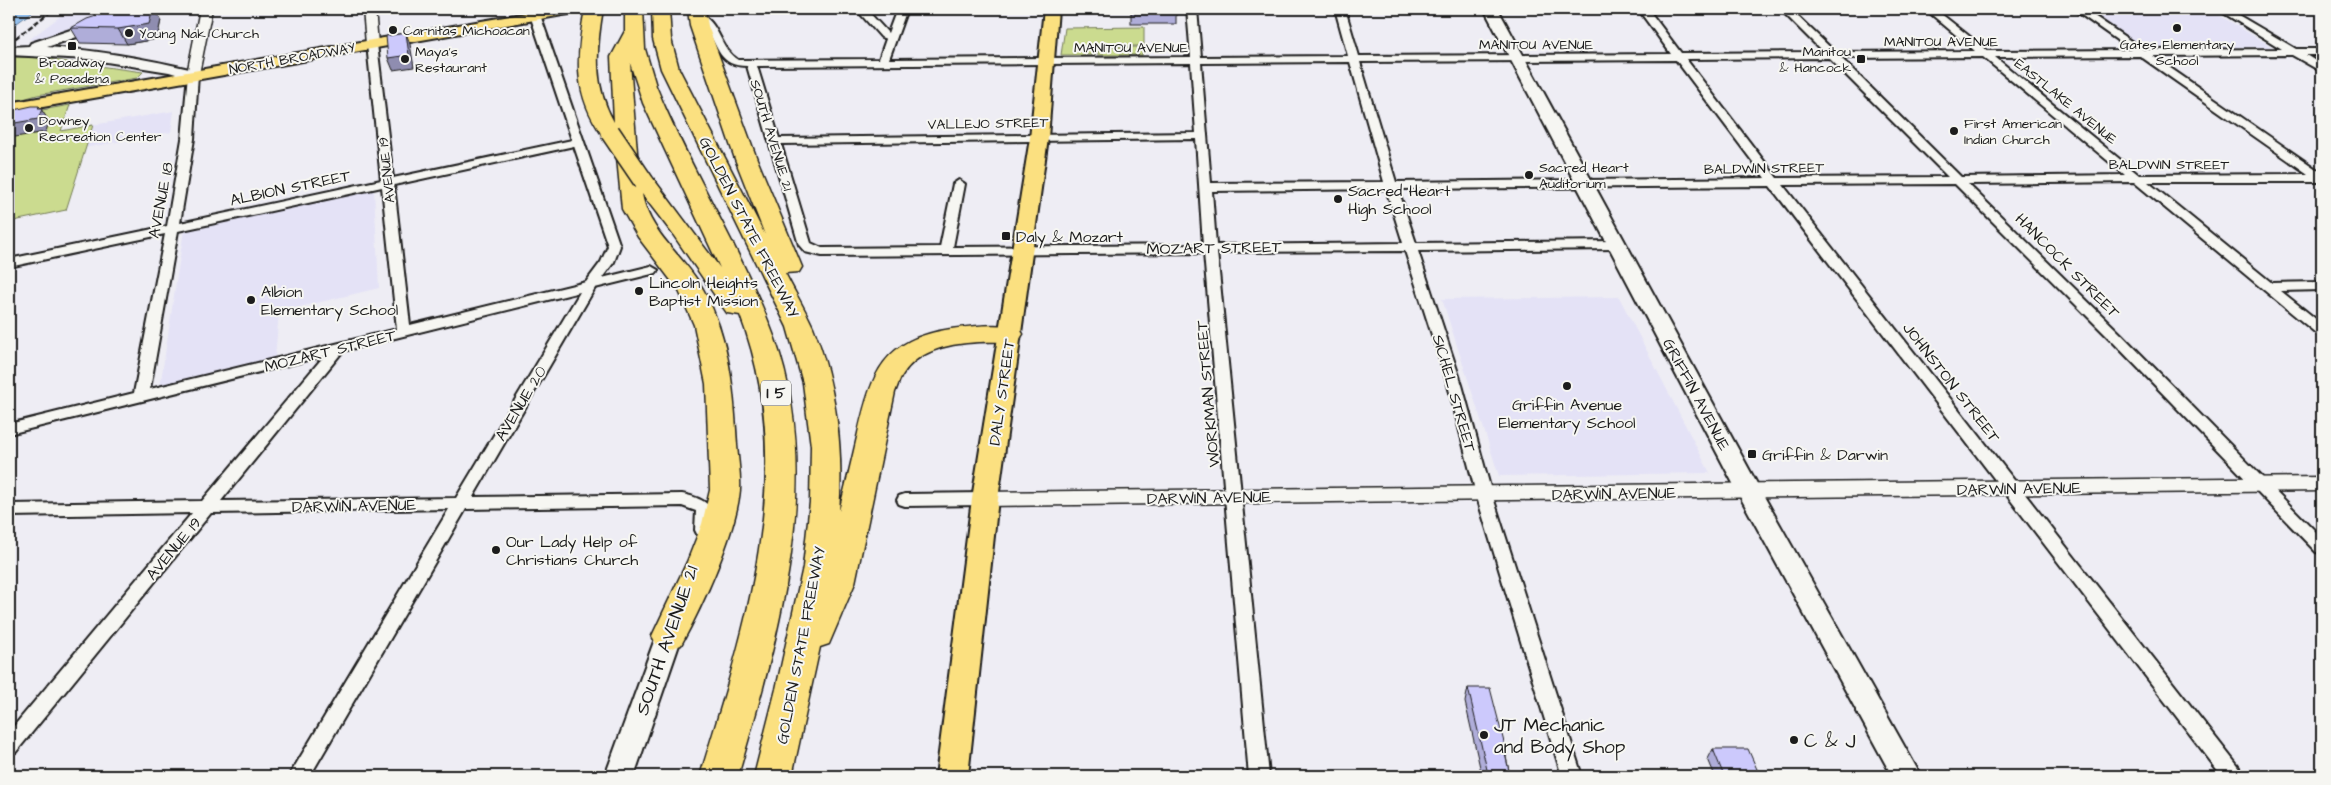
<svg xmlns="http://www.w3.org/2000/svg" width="2331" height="785" font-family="'Architects Daughter',sans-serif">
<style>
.built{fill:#e4e2f6}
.green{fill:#cbdb8f;stroke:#747c56}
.water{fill:#93bfec;stroke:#637e99}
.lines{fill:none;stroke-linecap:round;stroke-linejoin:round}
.minor-casing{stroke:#1c1c1c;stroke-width:4}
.tertiary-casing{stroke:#1c1c1c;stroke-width:3}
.secondary-casing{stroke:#1c1c1c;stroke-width:4}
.primary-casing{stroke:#1c1c1c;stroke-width:4}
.motorway-casing{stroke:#1c1c1c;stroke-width:3}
.minor{fill:#f6f6f2;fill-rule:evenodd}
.tertiary{fill:#f6f6f2;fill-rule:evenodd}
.secondary{fill:#f6f6f2;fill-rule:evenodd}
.primary{fill:#fbe080;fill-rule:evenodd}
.motorway{fill:#fbe080;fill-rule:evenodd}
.rail{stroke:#1c1c1c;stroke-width:2.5;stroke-dasharray:5.5 2.5;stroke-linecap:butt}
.motorway-bridge-casing{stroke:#1c1c1c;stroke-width:22;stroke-linecap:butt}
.motorway-bridge{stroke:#fbe080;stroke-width:19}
.wall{fill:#afadd9;stroke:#1c1c1c}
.shaded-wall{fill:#8f8db0;stroke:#1c1c1c}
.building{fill:#ccc9fc;stroke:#1c1c1c}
.poi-dot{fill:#1c1c1c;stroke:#f6f6f2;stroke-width:2}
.labels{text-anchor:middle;stroke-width:4;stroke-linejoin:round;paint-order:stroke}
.far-poi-label{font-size:14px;fill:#1c1c1c;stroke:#f6f6f2;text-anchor:start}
.far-street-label{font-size:14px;fill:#1c1c1c;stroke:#f6f6f2}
.shield{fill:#f6f6f2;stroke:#5d5d5c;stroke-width:1}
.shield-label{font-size:15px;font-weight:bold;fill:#1c1c1c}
.street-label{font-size:16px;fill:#1c1c1c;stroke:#f6f6f2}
.poi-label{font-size:16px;fill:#1c1c1c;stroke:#f6f6f2;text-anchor:start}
.near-street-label{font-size:19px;fill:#1c1c1c;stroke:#f6f6f2}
.near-poi-label{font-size:19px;fill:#1c1c1c;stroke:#f6f6f2;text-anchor:start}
</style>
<rect width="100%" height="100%" fill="#eeedf4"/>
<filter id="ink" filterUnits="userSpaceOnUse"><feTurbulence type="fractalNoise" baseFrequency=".02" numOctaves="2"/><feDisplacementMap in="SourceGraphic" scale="10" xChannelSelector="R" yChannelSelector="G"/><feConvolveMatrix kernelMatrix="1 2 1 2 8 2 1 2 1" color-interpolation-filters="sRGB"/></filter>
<g filter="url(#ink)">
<!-- built -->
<g class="built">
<path d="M70,9H127L35,40L30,39Z"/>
<path d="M2087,9H2209L2272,47L2144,48Z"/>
<path d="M174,111L171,132L84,148L93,125Z"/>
<path d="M374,190L379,288L279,312L275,358L160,387L184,230Z"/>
<path d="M1619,297L1710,473L1499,476L1442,299Z"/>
</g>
<!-- green -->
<g class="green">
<path d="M1144,27V46H1097L1095,55H1061L1065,28Z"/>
<rect x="1098" y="47" width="44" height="8"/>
<path d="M9,57H32L143,72L137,78L37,95L9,103Z"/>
<path d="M70,105L61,131L93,125L66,210L9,222V116Z"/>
</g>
<!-- water -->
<path class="water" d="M9,9H36L9,29Z"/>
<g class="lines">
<defs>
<g id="minor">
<path d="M528,9H538L620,246L614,262L602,278L651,266L658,270L656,273L595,288L473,497L682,494C704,498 724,509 709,534L703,536L697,534L695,530L696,511L682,506L466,509L310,776H289L449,509L211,513L16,752L9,754V732L192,513L9,516V504L202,501L324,356L9,434V424L134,393L165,234L9,267V259L167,226L182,139L188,74L193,71L198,74L194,139L180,223L381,180L367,44L372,41L377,44L393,178L572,140ZM574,146L608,246L601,262L586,282L410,325L394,185ZM382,187L397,329L150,389L178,231ZM580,292L456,498L221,501L343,351Z"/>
<path d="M856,9H866L888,33L897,9H907L889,59L1191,57L1187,9H1197L1201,57L1348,56L1335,9H1345L1359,56L1671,54L1638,9H1648L1681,53L1823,52L1780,9H1790L1835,52L1975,51L1925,9H1935L1988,51L2131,50L2073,9H2084L2144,50L2282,49L2217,9H2228L2296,49H2322V55H2306L2322,65V72L2292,55L2153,56L2322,173V182H2148L2272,283L2322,282V290L2281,291L2322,324V335L2317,334L2134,182L1968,184L2122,335L2322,538V554L2316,552L2112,341L1955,184L1783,185L2241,770L2244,776H2222L1770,186L1398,189L1416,243L1618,241L1624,245L1618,249L1418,251L1462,385L1492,494L1582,776H1562L1476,494L1448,385L1405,251L1217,252L1269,776H1249L1204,253L822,256L805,252L799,245L747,66C719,66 719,48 707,29C703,23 697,21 692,16L697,13C720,20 719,49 738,60L879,59L886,39L881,37ZM2140,56L2308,174L2139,175L1995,57ZM1983,57L2125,175L1961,177L1841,58ZM1829,58L1948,177L1777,178L1686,59ZM1676,60L1765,178L1396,182L1360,62ZM1350,62L1384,182L1211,183L1201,63ZM1191,63L1196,133L779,138L757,66ZM1196,139L1203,245L953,247L965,184L959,180L953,184L940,247L822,248L811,243L781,144ZM1386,189L1403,243L1216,245L1212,191Z"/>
<path d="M985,493L991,495L993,499L991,503L985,505L905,506L899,504L897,500L899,496L905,494Z"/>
</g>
<g id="tertiary">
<path d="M200,9H212L199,74L193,78L187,74Z"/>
<path d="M363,9H375L378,44L376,47H368L366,44Z"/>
<path d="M2322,477V491L985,506L978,504L975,499L978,494L985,492Z"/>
</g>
<g id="secondary">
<path d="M134,9H154L152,12L47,47C99,50 148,59 198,71L200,74L198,77L190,78L169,72L88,59L9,55V47L29,46L31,43Z"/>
<path d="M1484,9H1498L1761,491L1921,776H1892L1737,491Z"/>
<path d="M669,626L678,629L682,636L634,776H605L656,636L660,629Z"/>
</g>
<g id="primary">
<path d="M550,9H581L574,13L9,113V103Z"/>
<path d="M1044,9H1058L1048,138L998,499L968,776H936L972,499L1030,138Z"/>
</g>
<g id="motorway">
<path d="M585,9H603C596,50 593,85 614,122L611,57L625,31V9H643L645,49L656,86C691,172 743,251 775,339C825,480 778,638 738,776H700C746,626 799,468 740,315L727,313L672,233L642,194C649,234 685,256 704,291C730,339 734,391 737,445C738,459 741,476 740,490C736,533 702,607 681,645L669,649L657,645L652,636L687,562L702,524L710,490L706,384L694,325L679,291L638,237L622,209L615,137L603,136C573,94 576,58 585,9ZM630,63L643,103L720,268L652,177H639Z"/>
<path d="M652,9H669L671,39L679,69L765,235L735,159L690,26L688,9H705L708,26L757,159L802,267L799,272L785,273C794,291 805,309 813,327C836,384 844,450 839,511C846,485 852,459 858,433C872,373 883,339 951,329C973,326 998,323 1019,328L1023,334L1019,340C1006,343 993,341 980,342C953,343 919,349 903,374C899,379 898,386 895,392L855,583L829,644L820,647L792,776H754L776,689L803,567L810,502L811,446L803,383L787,327L661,69L653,39Z"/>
</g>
</defs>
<!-- minor casing -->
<use href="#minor" class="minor-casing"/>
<!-- tertiary casing -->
<use href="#tertiary" class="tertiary-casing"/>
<!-- secondary casing -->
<use href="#secondary" class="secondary-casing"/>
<!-- primary casing -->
<use href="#primary" class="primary-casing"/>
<!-- motorway casing -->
<use href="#motorway" class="motorway-casing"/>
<!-- minor -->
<use href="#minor" class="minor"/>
<!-- tertiary -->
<use href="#tertiary" class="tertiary"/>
<!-- secondary -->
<use href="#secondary" class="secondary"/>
<!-- primary -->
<use href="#primary" class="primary"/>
<!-- motorway -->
<use href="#motorway" class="motorway"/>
<!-- rail -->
<path class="rail" d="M9,43L54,9"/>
<defs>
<path id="motorway-bridge" d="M610,132L644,182"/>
</defs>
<!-- motorway-bridge casing -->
<use href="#motorway-bridge" class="motorway-bridge-casing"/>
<!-- motorway-bridge -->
<use href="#motorway-bridge" class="motorway-bridge"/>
</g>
<!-- wall -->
<g class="wall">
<rect x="1131" y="9" width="45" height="15"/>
<path d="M161,20L157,39L127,44L80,43L71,28Z"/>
<path d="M1468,688L1507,754L1506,757L1510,775V776H1482L1465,702Z"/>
<path d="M1713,749L1760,776H1715L1708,759Z"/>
</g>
<!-- shaded-wall -->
<g class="shaded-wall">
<path d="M153,9H155L161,20L157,39L127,44L118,29Z"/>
<path d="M406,33L410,44L414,67L393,70L388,58Z"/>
<path d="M39,106L49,121L46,132L9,138V124L38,109Z"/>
</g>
<!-- building -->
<g class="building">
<path d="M118,9H153L149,24L118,29L71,28L87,19Z"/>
<rect x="1131" y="9" width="45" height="4"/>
<path d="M406,33L409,55L388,58L386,36Z"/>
<path d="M32,106H39L38,109H42L38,119L9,124V111Z"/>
<path d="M1468,688H1490L1507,754H1505L1510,775L1488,774Z"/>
<path d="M1713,749H1748L1760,776H1724Z"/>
</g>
</g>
<!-- markers -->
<g class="poi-dot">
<circle cx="2177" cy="28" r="5"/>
<circle cx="393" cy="30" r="5"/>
<circle cx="129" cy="33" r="5"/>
<rect x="67" y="41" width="10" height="10" rx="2.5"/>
<circle cx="405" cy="59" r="5"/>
<rect x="1856" y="54" width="10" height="10" rx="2.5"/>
<circle cx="29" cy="128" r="5"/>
<circle cx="1954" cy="131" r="5"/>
<circle cx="1529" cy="175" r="5"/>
<circle cx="1338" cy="199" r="5"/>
<rect x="1001" y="231" width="10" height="10" rx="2.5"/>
<circle cx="639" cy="291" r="5"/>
<circle cx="251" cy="300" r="5"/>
<circle cx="1567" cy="386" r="5"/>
<rect x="1747" y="449" width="10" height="10" rx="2.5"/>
<circle cx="496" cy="550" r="5"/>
<circle cx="1484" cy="735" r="5"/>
<circle cx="1794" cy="740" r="5"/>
</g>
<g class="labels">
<!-- far-poi labels -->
<g class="far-poi-label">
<text x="403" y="35">Carnitas Michoacan</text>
<text x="139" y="38">Young Nak Church</text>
<text x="2177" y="49" text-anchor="middle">Gates Elementary<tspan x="2177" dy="16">School</tspan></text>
<text x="415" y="56">Maya's<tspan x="415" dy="16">Restaurant</tspan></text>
<text x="1851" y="56" text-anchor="end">Manitou<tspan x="1851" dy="16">&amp; Hancock</tspan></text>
<text x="72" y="67" text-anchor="middle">Broadway<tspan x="72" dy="16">&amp; Pasadena</tspan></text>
<text x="39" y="125">Downey<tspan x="39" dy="16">Recreation Center</tspan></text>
<text x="1964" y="128">First American<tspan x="1964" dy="16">Indian Church</tspan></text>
<text x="1539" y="172">Sacred Heart<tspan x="1539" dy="16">Auditorium</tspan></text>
</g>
<!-- far-street labels -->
<g class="far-street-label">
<text x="1941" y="46">MANITOU AVENUE</text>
<text x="1536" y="49">MANITOU AVENUE</text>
<text x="1131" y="52">MANITOU AVENUE</text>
<text transform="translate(292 58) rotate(-10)" y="5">NORTH BROADWAY</text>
<text transform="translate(2066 101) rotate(39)" y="5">EASTLAKE AVENUE</text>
<text transform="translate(988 123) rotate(-1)" y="5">VALLEJO STREET</text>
<text transform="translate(772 135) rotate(73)" y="5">SOUTH AVENUE 21</text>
<text x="2169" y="169">BALDWIN STREET</text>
<text transform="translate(1764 168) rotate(-1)" y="5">BALDWIN STREET</text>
<text transform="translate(386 170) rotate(-96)" y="5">AVENUE 19</text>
</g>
<!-- shield labels -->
<rect class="shield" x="761" y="380.5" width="30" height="25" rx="4"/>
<g class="shield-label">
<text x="776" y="398">I 5</text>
</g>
<!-- street labels -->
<g class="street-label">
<text transform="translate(290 187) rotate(-12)" y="6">ALBION STREET</text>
<text transform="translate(160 200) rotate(-79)" y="6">AVENUE 18</text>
<text transform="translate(750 227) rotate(63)" y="6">GOLDEN STATE FREEWAY</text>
<text transform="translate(1214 247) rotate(-1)" y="6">MOZART STREET</text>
<text transform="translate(2068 265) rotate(45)" y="6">HANCOCK STREET</text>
<text transform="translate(330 350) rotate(-14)" y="6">MOZART STREET</text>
<text transform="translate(1952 382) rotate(52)" y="6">JOHNSTON STREET</text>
<text transform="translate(1001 392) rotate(-82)" y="6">DALY STREET</text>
<text transform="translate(1455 393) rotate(74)" y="6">SICHEL STREET</text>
<text transform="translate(1207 394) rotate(-95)" y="6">WORKMAN STREET</text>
<text transform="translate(1697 394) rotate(62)" y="6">GRIFFIN AVENUE</text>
<text transform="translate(520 403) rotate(-59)" y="6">AVENUE 20</text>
<text transform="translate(2019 488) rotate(-1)" y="6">DARWIN AVENUE</text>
<text transform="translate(1614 493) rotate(-1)" y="6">DARWIN AVENUE</text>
<text transform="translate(1209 497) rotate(-1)" y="6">DARWIN AVENUE</text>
<text transform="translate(354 505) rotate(-1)" y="6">DARWIN AVENUE</text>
<text transform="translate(173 548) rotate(-50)" y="6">AVENUE 19</text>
<text transform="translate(800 645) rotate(-79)" y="6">GOLDEN STATE FREEWAY</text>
</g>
<!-- poi labels -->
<g class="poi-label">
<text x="1348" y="196">Sacred Heart<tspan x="1348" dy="18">High School</tspan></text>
<text x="1016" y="242">Daly &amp; Mozart</text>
<text x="649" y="288">Lincoln Heights<tspan x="649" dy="18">Baptist Mission</tspan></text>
<text x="261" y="297">Albion<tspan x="261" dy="18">Elementary School</tspan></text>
<text x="1567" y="410" text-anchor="middle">Griffin Avenue<tspan x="1567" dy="18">Elementary School</tspan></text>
<text x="1762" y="460">Griffin &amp; Darwin</text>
<text x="506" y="547">Our Lady Help of<tspan x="506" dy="18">Christians Church</tspan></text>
</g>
<!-- near-street labels -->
<g class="near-street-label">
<text transform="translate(666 640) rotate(-71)" y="7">SOUTH AVENUE 21</text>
</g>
<!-- near-poi labels -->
<g class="near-poi-label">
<text x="1494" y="731">JT Mechanic<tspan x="1494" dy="22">and Body Shop</tspan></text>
<text x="1804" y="747">C &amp; J</text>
</g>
</g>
<!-- margin -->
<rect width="2331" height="785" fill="none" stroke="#f6f6f2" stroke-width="30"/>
<rect x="15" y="15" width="2301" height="755" fill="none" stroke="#1c1c1c" stroke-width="2" filter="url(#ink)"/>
</svg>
